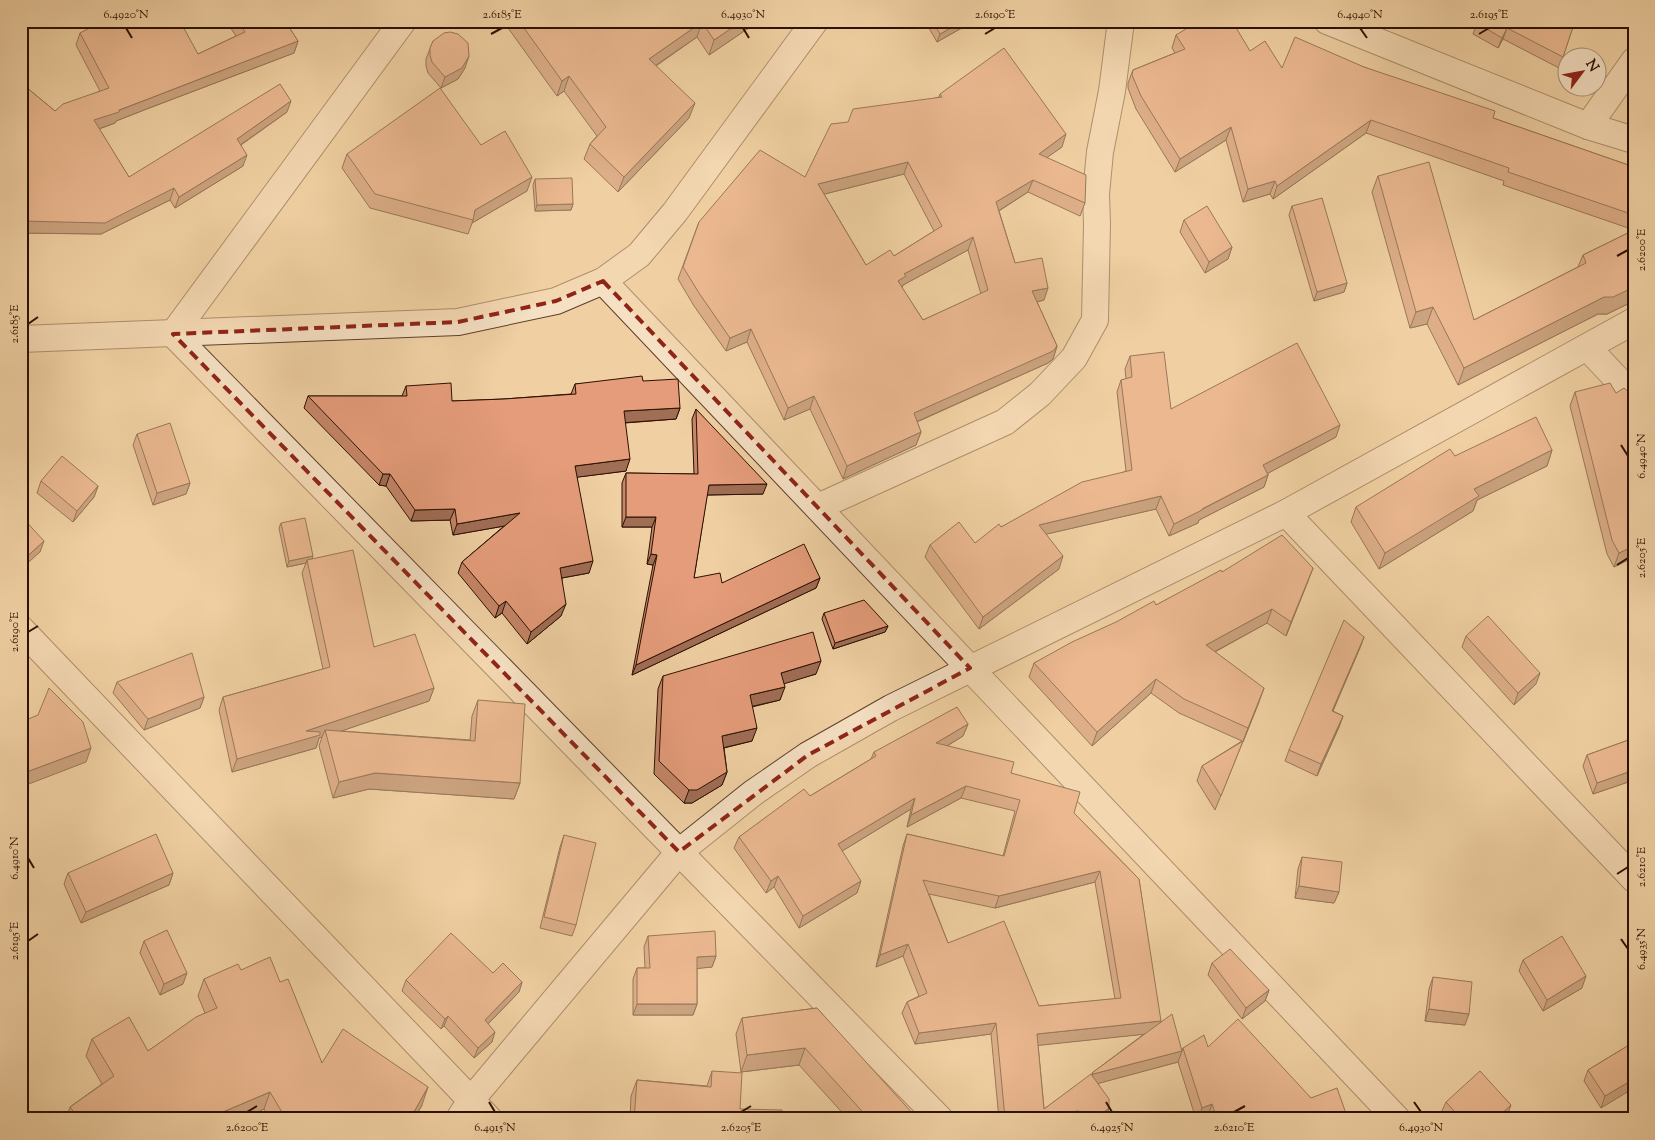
<svg xmlns="http://www.w3.org/2000/svg" width="1655" height="1140" font-family="'Sorts Mill Goudy',serif">
<style>
.lines{fill:none;stroke-linecap:round;stroke-linejoin:round}
.street-casing{stroke:#5d402a;stroke-width:28}
.street{stroke:#f5e0c3;stroke-width:26}
.wall{fill:#c58669;stroke:#2c1001;fill-rule:evenodd}
.shaded-wall{fill:#a06d55;stroke:#2c1001}
.building{fill:#e59c7a;stroke:#2c1001;fill-rule:evenodd}
.marked{fill:none;stroke:#8f2418;stroke-width:4;stroke-dasharray:10 6;stroke-linejoin:round}
.ticks{fill:none;stroke:#2c1001;stroke-width:2}
.neatline{fill:none;stroke:#2c1001;stroke-width:2}
.ticks-label{font-size:12px;text-anchor:middle;fill:#2c1001}
</style>
<rect width="100%" height="100%" fill="#f0d0a3"/>
<filter id="stains"><feTurbulence type="fractalNoise" baseFrequency=".004" numOctaves="4"/><feColorMatrix values="0 0 0 0 .2 0 0 0 0 .09 0 0 0 0 .02 0 0 0 .5 -.17"/></filter>
<radialGradient id="worn" r=".72"><stop offset=".6" stop-color="#630" stop-opacity="0"/><stop offset="1" stop-color="#630" stop-opacity=".3"/></radialGradient>
<g class="lines">
<defs>
<g id="street">
<path d="M403,21L173,334L940,1119"/>
<path d="M1327,21L1588,126L1634,140"/>
<path d="M1588,126L1634,61"/>
<path d="M603,281L1397,1119"/>
<path d="M21,339L458,322L556,301L603,281L639,255L675,212L815,21"/>
<path d="M1587,347L1634,397"/>
<path d="M818,507L1005,422L1040,394L1074,358L1095,320L1097,224L1096,194L1100,152L1112,91L1121,21"/>
<path d="M1286,513L1634,879"/>
<path d="M21,629L489,1119"/>
<path d="M459,1119L471,1100L679,852L753,793L808,755L891,708L1286,513L1634,321"/>
</g>
</defs>
<!-- street casing -->
<use href="#street" class="street-casing"/>
<!-- street -->
<use href="#street" class="street"/>
</g>
<!-- wall -->
<g class="wall">
<path d="M226,21H285L298,41L294,53L144,110L116,121L115,123L99,129L129,177L287,112L241,145L243,166L175,208L170,200L101,234L21,233V83L55,111L100,91L76,45L80,33L103,25L198,54L236,36Z"/>
<path d="M503,21H759L709,55L697,37L656,66L689,118L618,192L584,159L590,144L597,136L564,91L557,96Z"/>
<path d="M925,21H974L937,42Z"/>
<path d="M1575,21L1559,68L1503,39L1498,48L1473,34L1477,23Z"/>
<path d="M1176,35L1250,51L1282,68L1364,67L1493,118L1634,167V230L1503,185L1504,181L1366,133L1273,199L1270,194L1243,202L1226,140L1175,172L1136,109L1128,88V83L1133,70L1175,53L1172,48Z"/>
<path d="M433,41L465,68L458,79L441,88L428,73L426,66V59Z"/>
<path d="M1634,83V99L1629,96Z"/>
<path d="M940,94L1062,147L1047,157L1085,203L1080,216L1028,192L999,211L1015,263L1044,300L1037,302L1057,346L1053,359L1048,363L917,422L921,432L916,445L843,479L810,409L784,420L747,342L726,351L694,306L678,279L699,222L805,177L848,122L939,97ZM904,174L934,231L894,256L866,265L824,194ZM968,250L981,294L923,320L902,288L903,285Z"/>
<path d="M347,154L527,191L472,223L468,234L370,208L342,168Z"/>
<path d="M1378,176L1474,320L1578,267L1583,255L1634,230V301L1607,314H1598L1458,385L1427,324L1410,328L1372,192Z"/>
<path d="M535,179L573,204L571,210L535,211L533,185Z"/>
<path d="M1292,206L1347,283L1344,292L1314,301L1289,215Z"/>
<path d="M1184,220L1232,247L1228,259L1205,273L1180,232Z"/>
<path d="M1130,356L1171,409L1336,437L1268,473V475L1264,487L1199,520L1198,523L1169,536L1156,509L1046,534L1059,569L979,629L925,557L930,545L975,543L1001,527L1126,471L1117,392L1121,380L1126,379L1125,369Z"/>
<path d="M643,381L680,408L676,419L625,423L626,471L577,477L589,573L562,578L561,616L527,644L502,613L495,618L458,573L462,562L504,526L453,535L450,520L411,521L386,486L379,485L304,408L308,396H402L406,386L452,401L504,399L571,394L575,384Z"/>
<path d="M1575,392L1616,393L1634,557L1614,567L1607,554L1570,406Z"/>
<path d="M696,409L763,494L707,495L694,578L722,583L820,578L816,588L632,675L653,565L647,564L652,527H622V483L626,473L694,474L692,419Z"/>
<path d="M137,434L190,483L186,494L153,505L133,445Z"/>
<path d="M1552,450L1547,466L1477,500L1473,511L1379,569L1351,522L1356,507L1455,456Z"/>
<path d="M41,481L98,486L94,497L73,522L37,493Z"/>
<path d="M281,523L312,559L374,647L434,688L429,701L341,731L470,740L472,716L478,700L520,783L514,799L369,789L333,798L319,746L322,737L319,738L316,748L232,772L219,710L223,697L323,669L302,573L306,563L287,567L279,528Z"/>
<path d="M1222,572L1308,581L1286,636L1267,623L1215,652L1259,702L1215,810L1197,781L1202,766L1242,741L1179,713L1151,693L1092,746L1029,677L1034,663L1156,605Z"/>
<path d="M824,613L888,626L885,632L833,649L822,619Z"/>
<path d="M1466,636L1536,684L1514,705L1462,647Z"/>
<path d="M1364,637L1333,711L1343,716L1339,727L1317,776L1285,761L1289,750Z"/>
<path d="M816,674L784,683L780,700L752,707V741L724,748L727,772L722,785L692,803H684L654,774L658,689L663,676Z"/>
<path d="M117,682L204,697L200,708L144,730L113,693Z"/>
<path d="M968,724L963,736L947,746L1011,773L1074,813L1139,879L1160,1023L1182,1051L1183,1048L1208,1047L1311,1098L1348,1119H1196L1178,1062L1098,1083L1109,1108L1105,1119H999L991,1034L915,1044L902,1013L907,1002L919,996L903,956L876,967L903,846L907,834L1003,856L1015,811L961,798L907,827L911,809L842,851L857,893L799,928L774,887L766,893L734,848L739,837L810,796L871,759L874,752ZM1095,882L1115,999L1039,1006L948,943L929,894L995,908ZM1144,1034L1092,1073V1075L1044,1109L1038,1045Z"/>
<path d="M1634,738V780L1593,794L1583,766L1587,755Z"/>
<path d="M564,835L576,925L572,936L540,928L560,847Z"/>
<path d="M1302,857L1339,892L1334,903L1295,898L1298,869Z"/>
<path d="M68,873H173L169,885L81,923L64,884Z"/>
<path d="M648,936L716,956L712,967L697,968V1004L693,1015H633V979L637,968H645L644,947Z"/>
<path d="M144,941L183,984L160,995L140,953Z"/>
<path d="M1523,960L1582,988L1543,1011L1519,971Z"/>
<path d="M1212,963L1269,990L1265,1001L1242,1019L1208,975Z"/>
<path d="M241,970L280,982L322,1063L422,1105L414,1119H270L264,1109L242,1119H66L70,1107L102,1084L86,1056L92,1039L148,1051L205,1013L198,996L204,979Z"/>
<path d="M493,973L522,982L519,992L488,1024L492,1042L474,1058L444,1026L441,1029L402,991L406,980Z"/>
<path d="M1433,977L1465,1025L1425,1021L1429,989Z"/>
<path d="M817,1008L912,1119H848L799,1065L741,1072L736,1034L742,1018Z"/>
<path d="M1634,1042L1601,1108L1584,1081L1588,1070Z"/>
<path d="M712,1071L740,1109L782,1119H630L631,1096L637,1080L707,1086Z"/>
<path d="M1446,1102L1507,1116L1504,1119H1447L1441,1113Z"/>
</g>
<!-- shaded-wall -->
<g class="shaded-wall">
<path d="M742,21H759L709,55L714,40Z"/>
<path d="M894,21H899L893,25Z"/>
<path d="M963,21H974L937,42L940,34Z"/>
<path d="M702,22L697,37L643,74L649,59Z"/>
<path d="M1507,28L1503,39L1498,48L1502,38Z"/>
<path d="M298,41L294,53L144,110L116,121L115,123L90,132L94,120Z"/>
<path d="M469,56L465,68L458,79L441,88L445,77Z"/>
<path d="M569,76L564,91L557,96L562,81Z"/>
<path d="M291,101L287,112L233,150L237,139Z"/>
<path d="M695,103L689,118L618,192L624,177Z"/>
<path d="M1371,120L1366,133L1273,199L1277,186Z"/>
<path d="M1231,127L1226,140L1175,172L1180,159Z"/>
<path d="M1066,134L1062,147L1035,166L1039,154Z"/>
<path d="M247,155L243,166L175,208L179,197Z"/>
<path d="M908,162L904,174L813,197L818,184Z"/>
<path d="M532,177L527,191L472,223L475,210Z"/>
<path d="M1033,180L1028,192L992,215L996,202Z"/>
<path d="M1275,181L1270,194L1243,202L1248,189Z"/>
<path d="M174,188L170,200L101,234L21,233V221Z"/>
<path d="M573,204L571,210L535,211L537,205Z"/>
<path d="M973,237L968,250L903,285L901,289L898,281L904,274Z"/>
<path d="M1232,247L1228,259L1205,273L1209,262Z"/>
<path d="M1347,283L1344,292L1314,301L1317,292Z"/>
<path d="M1634,287V301L1607,314H1598L1458,385L1464,368L1604,297Z"/>
<path d="M1048,288L1044,300L1028,304L1032,291Z"/>
<path d="M1433,307L1427,324L1410,328L1416,312Z"/>
<path d="M751,329L747,342L726,351L730,338Z"/>
<path d="M1057,346L1053,359L1048,363L909,425L914,413Z"/>
<path d="M814,396L810,409L784,420L788,408Z"/>
<path d="M680,408L676,419L620,423L624,411Z"/>
<path d="M1340,425L1336,437L1259,478L1263,465Z"/>
<path d="M921,432L916,445L843,479L847,466Z"/>
<path d="M1552,450L1547,466L1477,500L1473,511L1379,569L1385,553L1474,489Z"/>
<path d="M630,459L626,471L571,478L575,466Z"/>
<path d="M383,474H390L386,486L379,485Z"/>
<path d="M1268,475L1264,487L1199,520L1198,523L1169,536L1174,524Z"/>
<path d="M190,483L186,494L153,505L157,493Z"/>
<path d="M767,484L763,494L705,495L709,485Z"/>
<path d="M98,486L94,497L73,522L77,511Z"/>
<path d="M1161,496L1156,509L1034,537L1039,525Z"/>
<path d="M455,509L450,520L411,521L415,510Z"/>
<path d="M520,513L516,524L453,535L457,524Z"/>
<path d="M626,517H656L652,527H622Z"/>
<path d="M44,541L40,552L21,569V562Z"/>
<path d="M1634,546V557L1614,567L1619,553Z"/>
<path d="M651,554L657,555L653,565L647,564Z"/>
<path d="M313,556L311,562L307,560L306,563L287,567L289,561Z"/>
<path d="M1063,556L1059,569L979,629L983,617Z"/>
<path d="M593,561L589,573L556,579L560,568Z"/>
<path d="M1313,568L1308,581L1286,636L1291,622Z"/>
<path d="M820,578L816,588L632,675L636,665Z"/>
<path d="M506,601L502,613L495,618L499,606Z"/>
<path d="M566,604L561,616L527,644L531,632Z"/>
<path d="M1272,609L1267,623L1201,659L1206,645Z"/>
<path d="M888,626L885,632L833,649L835,643Z"/>
<path d="M1364,637L1360,648L1328,722L1332,711Z"/>
<path d="M821,661L816,674L777,686L781,673Z"/>
<path d="M1540,673L1536,684L1514,705L1518,693Z"/>
<path d="M1156,679L1151,693L1092,746L1097,732Z"/>
<path d="M785,687L780,700L745,708L750,695Z"/>
<path d="M434,688L429,701L327,736L325,730L322,737L319,738L316,748L232,772L237,759L306,731Z"/>
<path d="M1264,688L1259,702L1243,742L1248,728Z"/>
<path d="M204,697L200,708L144,730L148,719Z"/>
<path d="M1343,716L1339,727L1317,776L1321,764Z"/>
<path d="M968,724L963,736L932,755L936,743Z"/>
<path d="M757,728L752,741L718,749L722,736Z"/>
<path d="M91,748L86,762L21,787V774Z"/>
<path d="M1634,770V780L1593,794L1597,783Z"/>
<path d="M727,772L722,785L692,803H684L689,790Z"/>
<path d="M375,773L520,783L514,799L369,789L333,798L339,782Z"/>
<path d="M966,786L961,798L907,827L911,815Z"/>
<path d="M915,798L911,809L834,856L838,844Z"/>
<path d="M1100,871L1095,882L995,908L999,896Z"/>
<path d="M173,873L169,885L81,923L86,912Z"/>
<path d="M778,876L774,887L766,893L771,881Z"/>
<path d="M861,881L857,893L799,928L803,916Z"/>
<path d="M1299,886L1339,892L1334,903L1295,898Z"/>
<path d="M908,944L903,956L876,967L880,955Z"/>
<path d="M716,956L712,967L693,969L697,957Z"/>
<path d="M187,973L183,984L160,995L164,984Z"/>
<path d="M1586,976L1582,988L1543,1011L1547,1000Z"/>
<path d="M522,982L519,992L481,1031L485,1020Z"/>
<path d="M1269,990L1265,1001L1242,1019L1246,1008Z"/>
<path d="M637,1004H697L693,1015H633Z"/>
<path d="M1429,1009L1469,1014L1465,1025L1425,1021Z"/>
<path d="M448,1016L444,1026L441,1029L445,1019Z"/>
<path d="M1161,1021L1156,1033L1033,1046L1037,1034Z"/>
<path d="M996,1023L991,1034L915,1044L919,1033Z"/>
<path d="M495,1032L492,1042L474,1058L478,1048Z"/>
<path d="M805,1048L799,1065L741,1072L747,1055Z"/>
<path d="M1182,1051L1178,1062L1089,1086L1093,1074Z"/>
<path d="M1634,1079V1088L1601,1108L1605,1096Z"/>
<path d="M428,1087L422,1105L414,1119H410Z"/>
<path d="M270,1092L264,1109L242,1119H216L218,1114Z"/>
<path d="M1212,1104L1207,1119H1198L1202,1108Z"/>
<path d="M1511,1105L1507,1116L1504,1119H1496Z"/>
<path d="M1109,1108L1105,1119H1095Z"/>
<path d="M1079,1111L1077,1119H1004L1005,1118Z"/>
</g>
<!-- building -->
<g class="building">
<path d="M110,21H180L198,54L245,32L238,21H285L298,41L148,99L119,110V112L94,120L129,177L280,84L291,101L237,139L247,155L179,197L174,188L105,223L21,221V83L55,111L63,104L109,88L80,33L101,22L103,25Z"/>
<path d="M519,21H742L714,40L702,22L649,59L695,103L624,177L590,144L606,127L569,76L562,81Z"/>
<path d="M932,21H963L940,34Z"/>
<path d="M1199,21H1232L1250,51L1265,41L1282,68L1295,37L1364,67L1495,111L1493,118L1634,167V215L1508,172L1509,168L1371,120L1277,186L1275,181L1248,189L1231,127L1180,159L1141,96L1132,75L1133,70L1185,49L1176,35Z"/>
<path d="M1479,21H1575L1563,57L1507,28L1502,38L1477,23Z"/>
<path d="M450,32L458,34L468,43L469,56L462,68L445,77L432,62L430,55V48L433,41L444,33Z"/>
<path d="M1004,48L1066,134L1039,154L1086,175L1085,203L1033,180L996,202L1015,263L1042,258L1048,288L1032,291L1057,346L1053,351L914,413L921,432L847,466L814,396L788,408L751,329L730,338L699,293L683,267L699,222L760,150L805,177L831,124L848,122L853,109L942,97L940,94ZM908,162L942,226L894,256L890,250L866,265L818,184ZM973,237L988,290L923,320L898,281L906,276L904,274Z"/>
<path d="M440,88L481,145L505,131L532,177L475,210L473,220L375,194L347,154Z"/>
<path d="M1429,162L1474,320L1586,263L1583,255L1634,230V287L1613,297H1604L1464,368L1433,307L1416,312L1378,176Z"/>
<path d="M572,178L573,204L537,205L535,179Z"/>
<path d="M1322,198L1347,283L1317,292L1292,206Z"/>
<path d="M1207,206L1232,247L1209,262L1184,220Z"/>
<path d="M1297,343L1340,425L1263,465L1268,475L1202,509V510L1174,524L1161,496L1039,525L1063,556L983,617L930,545L959,522L975,543L999,524L1001,527L1082,482L1132,470L1121,380L1132,377L1130,356L1164,352L1171,409Z"/>
<path d="M642,376L643,381L678,379L680,408L624,411L630,459L575,466L593,561L560,568L566,604L531,632L506,601L499,606L462,562L520,513L457,524L455,509L415,510L390,474H383L308,396H407L406,386L451,383L452,401L504,399L576,394L575,384Z"/>
<path d="M1610,383L1616,393L1624,388L1634,397V546L1619,553L1612,540L1575,392Z"/>
<path d="M696,409L767,484L709,485L694,578L720,573L722,583L804,544L820,578L636,665L657,555L651,554L656,517H626V473L698,474Z"/>
<path d="M1536,417L1552,450L1474,489L1479,496L1385,553L1356,507L1450,449L1455,456Z"/>
<path d="M170,423L190,483L157,493L137,434Z"/>
<path d="M62,456L98,486L77,511L41,481Z"/>
<path d="M21,516L44,541L21,562Z"/>
<path d="M305,518L313,556L289,561L281,523Z"/>
<path d="M1282,535L1313,568L1291,622L1272,609L1206,645L1264,688L1248,728L1184,699L1156,679L1097,732L1034,663L1072,642L1116,622L1154,601L1156,605L1221,570L1222,572Z"/>
<path d="M353,550L374,647L415,634L434,688L306,731L320,732V735L237,759L223,697L330,667L307,560Z"/>
<path d="M864,600L888,626L835,643L824,613Z"/>
<path d="M1488,616L1540,673L1518,693L1466,636Z"/>
<path d="M1344,620L1364,637L1332,711L1343,716L1321,764L1289,750Z"/>
<path d="M813,632L821,661L781,673L785,687L750,695L757,728L722,736L727,772L697,790H689L659,761L663,676Z"/>
<path d="M192,653L204,697L148,719L117,682Z"/>
<path d="M49,688L83,722L91,748L21,774V722L38,715Z"/>
<path d="M478,700L525,704L520,783L375,773L339,782L325,730L475,741Z"/>
<path d="M957,707L968,724L936,743L1014,762L1011,773L1080,792L1074,813L1139,879L1161,1021L1037,1034L1044,1109L1091,1074L1109,1099V1108L1095,1119H1085L1079,1111L1005,1118L996,1023L919,1033L907,1002L927,993L908,944L880,955L907,834L1004,856L1020,800L966,786L911,815L915,798L838,844L861,881L803,916L778,876L771,881L739,837L804,789L810,796L876,756L874,752ZM1100,871L1121,998L1039,1006L1004,921L948,943L923,880L999,896Z"/>
<path d="M1634,738V770L1597,783L1587,755Z"/>
<path d="M1243,741L1221,796L1202,766Z"/>
<path d="M156,834L173,873L86,912L68,873Z"/>
<path d="M564,835L596,843L576,925L544,917Z"/>
<path d="M1302,857L1342,862L1339,892L1299,886Z"/>
<path d="M167,930L187,973L164,984L144,941Z"/>
<path d="M715,931L716,956L697,957V1004H637V968H650L648,936Z"/>
<path d="M451,933L493,973L503,963L522,982L485,1020L495,1032L478,1048L448,1016L445,1019L406,980Z"/>
<path d="M1562,936L1586,976L1547,1000L1523,960Z"/>
<path d="M1230,949L1269,990L1246,1008L1212,963Z"/>
<path d="M270,957L280,982L288,979L322,1063L343,1029L428,1087L410,1119H286L270,1092L218,1114L220,1119H79L70,1107L114,1076L92,1039L129,1017L148,1051L196,1017L217,1008L204,979L238,964L241,970Z"/>
<path d="M1433,977L1472,982L1469,1014L1429,1009Z"/>
<path d="M817,1008L914,1115L910,1119H869L805,1048L747,1055L742,1018Z"/>
<path d="M1172,1014L1182,1051L1093,1074L1092,1073Z"/>
<path d="M1238,1019L1311,1098L1337,1088L1348,1119H1217L1212,1104L1202,1108L1183,1048L1204,1035L1208,1047Z"/>
<path d="M1634,1042V1079L1605,1096L1588,1070Z"/>
<path d="M712,1071L742,1073L740,1109L782,1110V1119H634L637,1080L711,1087Z"/>
<path d="M1480,1071L1511,1105L1496,1119H1461L1446,1102Z"/>
</g>
<!-- marked area -->
<path d="M0 0H1655V1140H0ZM603,281L970,668L808,755L679,852L173,334L458,322L556,301Z" fill="#f0d0a3" fill-opacity=".55" fill-rule="evenodd"/>
<path class="marked" d="M603,281L970,668L808,755L679,852L173,334L458,322L556,301Z"/>
<!-- ticks -->
<path class="ticks" d="M126,28L132,38M743,28L749,38M1360,28L1367,38M491,34L502,28M985,34L995,28M1479,34L1489,28M1617,256L1628,250M28,324L38,317M1621,445L1628,456M1617,565L1628,558M28,632L38,626M28,858L34,868M1617,874L1628,867M1621,939L1628,949M28,941L38,934M489,1102L495,1112M1106,1102L1112,1112M1414,1102L1421,1112M247,1112L257,1106M741,1112L751,1106M1234,1112L1245,1106"/>
<!-- margin -->
<rect width="1655" height="1140" fill="none" stroke="#f0d0a3" stroke-width="55"/>
<!-- north arrow -->
<g transform="translate(1582 72) rotate(58)"><circle r="24" fill="#f5e0c3" stroke="#a58d75"/>
<path d="M0-4L9 19L0 12L-9 19Z" fill="#8f2418"/>
<text y="-8" font-size="14" font-weight="bold" text-anchor="middle" fill="#2c1001">N</text>
</g>
<rect x="28" y="28" width="1600" height="1084" class="neatline"/>
<g class="ticks-label">
<text x="126" y="18">6.4920°N</text>
<text x="502" y="18">2.6185°E</text>
<text x="743" y="18">6.4930°N</text>
<text x="995" y="18">2.6190°E</text>
<text x="1360" y="18">6.4940°N</text>
<text x="1489" y="18">2.6195°E</text>
<text transform="translate(1641 250) rotate(-90)" y="4">2.6200°E</text>
<text transform="translate(14 324) rotate(-90)" y="4">2.6185°E</text>
<text transform="translate(1641 456) rotate(-90)" y="4">6.4940°N</text>
<text transform="translate(1641 558) rotate(-90)" y="4">2.6205°E</text>
<text transform="translate(14 632) rotate(-90)" y="4">2.6190°E</text>
<text transform="translate(14 858) rotate(-90)" y="4">6.4910°N</text>
<text transform="translate(1641 867) rotate(-90)" y="4">2.6210°E</text>
<text transform="translate(14 941) rotate(-90)" y="4">2.6195°E</text>
<text transform="translate(1641 949) rotate(-90)" y="4">6.4935°N</text>
<text x="247" y="1131">2.6200°E</text>
<text x="495" y="1131">6.4915°N</text>
<text x="741" y="1131">2.6205°E</text>
<text x="1112" y="1131">6.4925°N</text>
<text x="1234" y="1131">2.6210°E</text>
<text x="1421" y="1131">6.4930°N</text>
</g>
<rect width="100%" height="100%" filter="url(#stains)"/>
<rect width="100%" height="100%" fill="url(#worn)"/>
</svg>
